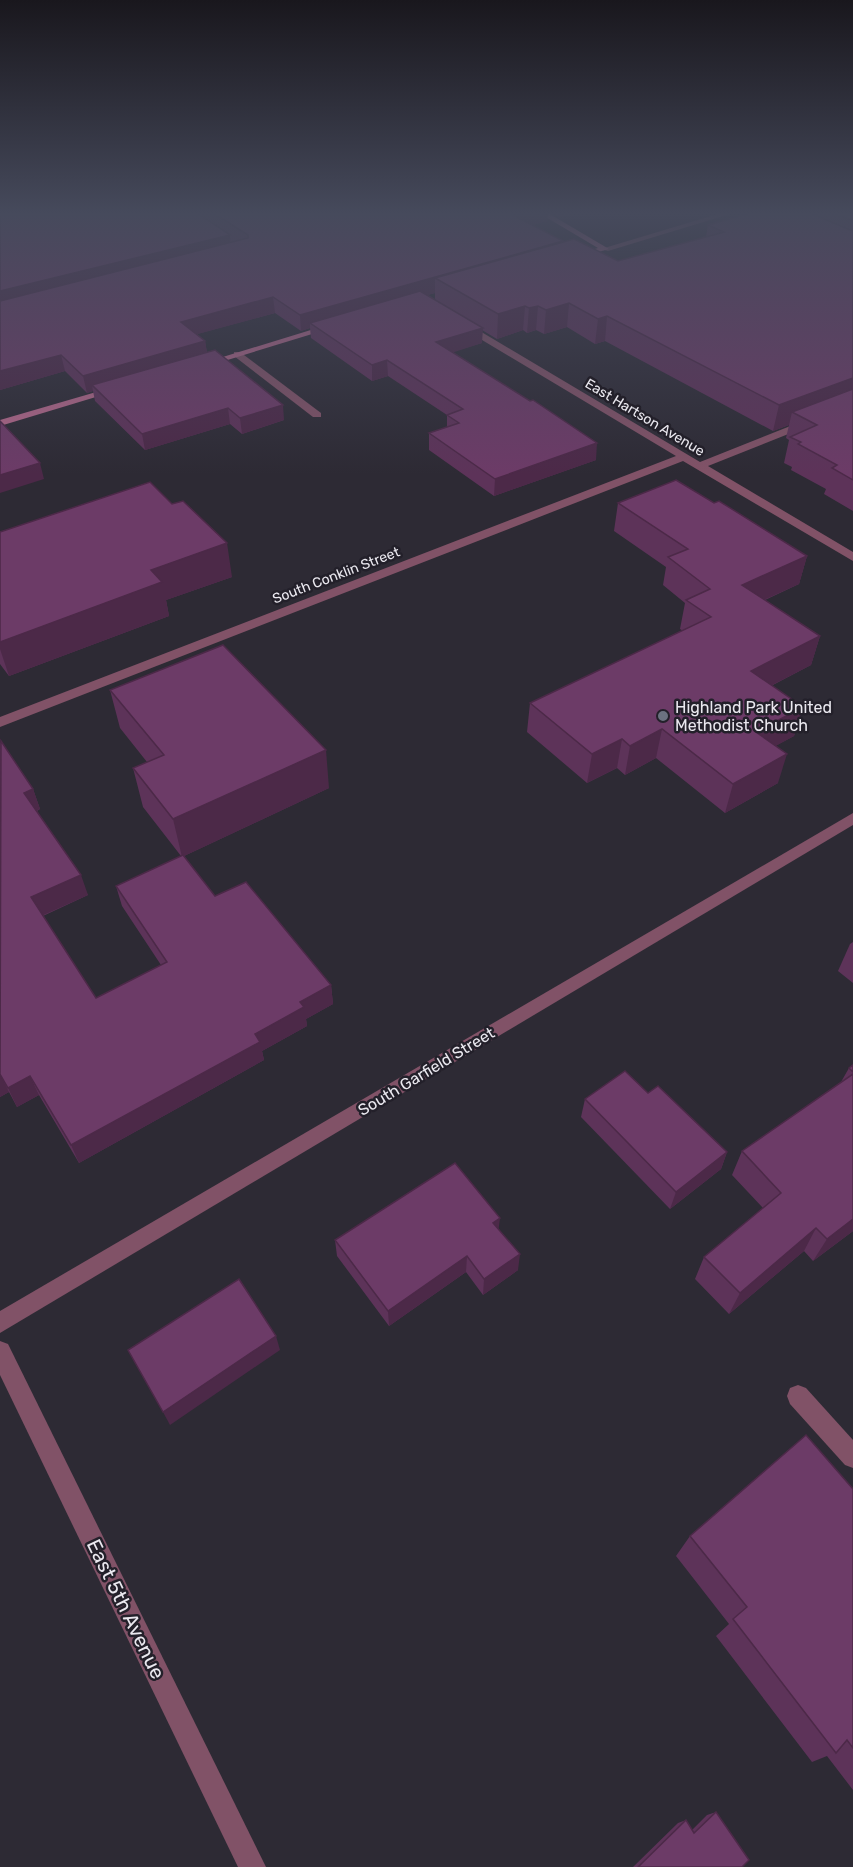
<svg xmlns="http://www.w3.org/2000/svg" width="853" height="1867" font-family="Rubik,sans-serif">
<style>
.lines{fill:none;stroke-linecap:round;stroke-linejoin:round}
.service{fill:#815267;fill-rule:evenodd}
.minor{fill:#815267;fill-rule:evenodd}
.tertiary{fill:#815267;fill-rule:evenodd}
.secondary{fill:#b06688;fill-rule:evenodd}
.wall{fill:#5d3359;fill-rule:evenodd}
.shaded-wall{fill:#4c2948}
.building{fill:#6c3b67;stroke:#4c2948;stroke-width:1.5}
.worship-dot{fill:#6b7280;stroke:#23202a;stroke-width:2}
.labels{text-anchor:middle;stroke-width:5;stroke-linejoin:round;paint-order:stroke}
.far-street-label{font-size:14px;fill:#eae8ef;stroke:#23202a}
.poi-label{font-size:16px;fill:#eae8ef;stroke:#23202a;text-anchor:start}
.street-label{font-size:16px;fill:#eae8ef;stroke:#23202a}
.near-street-label{font-size:20px;fill:#eae8ef;stroke:#23202a}
</style>
<rect width="100%" height="100%" fill="#2d2a34"/>
<g class="lines">
<!-- service -->
<g class="service">
<path d="M234,352H240L321,413V417H313L234,356Z"/>
<path d="M798,1385L806,1388L853,1440V1468L845,1465L790,1404L787,1396L790,1388Z"/>
</g>
<!-- minor -->
<g class="minor">
<path d="M721,213H733L608,251L601,249Z"/>
<path d="M462,324H468L700,462L803,421H811V425L708,466L853,552V561L683,461L0,727V717L676,456L462,328Z"/>
<path d="M853,813V825L0,1333V1311Z"/>
</g>
<!-- tertiary -->
<path class="tertiary" d="M0,1341L8,1344L266,1867H238L0,1375Z"/>
<!-- secondary -->
<g class="secondary">
<path d="M539,213H548L609,249L574,259V255L598,248Z"/>
<path d="M327,325L335,327L208,366L200,364Z"/>
<path d="M110,388L119,390L0,426V420Z"/>
</g>
</g>
<!-- wall -->
<g class="wall">
<path d="M0,213H548L547,221L532,225L562,242L618,261L706,237L708,225L749,213H853V511L824,494L826,489L791,470L792,467L784,463L789,440L786,438L789,425L773,431L605,341L595,344L567,327L544,334L536,330L527,333L523,330L497,339L482,330V343L452,352L596,460L494,496L429,450V433L447,427V415L388,376L372,381L311,338L310,328L301,331L275,313L197,334L205,341L207,353L284,420L242,434L230,424L145,450L95,401L93,391L87,393L65,371L0,390ZM435,293V300L427,295Z"/>
<path d="M552,213H575L560,217Z"/>
<path d="M618,503H714L807,556L799,584L765,600L820,636L811,665L771,686L803,707L794,736L775,746L778,783L725,813L656,758L625,775L617,768L587,783L527,732L530,703L683,631L680,629L685,603L663,585L666,567L614,531Z"/>
<path d="M0,532L232,577L166,600L169,616L9,676L0,664Z"/>
<path d="M110,690L329,788L184,856L215,896L331,985L333,1004L306,1019L307,1026L262,1051L264,1060L79,1163L39,1095L17,1107L9,1092L0,1097V742L33,789L40,809L37,811L88,895L43,916L96,998L161,965L122,906L116,886L181,856L143,807L133,768L147,762L120,728Z"/>
<path d="M853,942V983L838,971L850,944Z"/>
<path d="M853,1065V1231L813,1261L804,1251L729,1314L695,1279L704,1257L763,1208L732,1175L742,1151L841,1082L849,1068Z"/>
<path d="M648,1093L727,1152L721,1169L670,1209L581,1117L585,1099Z"/>
<path d="M499,1229L518,1270L483,1295L466,1272L389,1326L337,1256L335,1240Z"/>
<path d="M853,1489V1790L827,1756L812,1762L716,1636L729,1624L676,1556L690,1536Z"/>
<path d="M716,1812L742,1867H633L678,1823L686,1820L692,1830L707,1815Z"/>
</g>
<!-- shaded-wall -->
<g class="shaded-wall">
<path d="M522,213H548L547,221L512,231L513,215Z"/>
<path d="M560,213H575L560,217Z"/>
<path d="M230,235L231,250L0,309V291Z"/>
<path d="M563,241L561,256L435,278V293L316,327L310,323V328L301,331L300,315Z"/>
<path d="M273,297L275,313L183,338L181,322Z"/>
<path d="M569,303L567,327L544,334L546,310Z"/>
<path d="M525,306L523,330L497,339L498,314Z"/>
<path d="M538,306L536,330L527,333L529,308Z"/>
<path d="M607,316L605,341L595,344L598,319Z"/>
<path d="M483,328L482,343L436,358V342Z"/>
<path d="M205,341L208,358L92,385L93,391L87,393L83,376Z"/>
<path d="M61,355L65,371L0,390V371Z"/>
<path d="M387,360L388,376L372,381V365Z"/>
<path d="M853,378V401L792,412L789,425L773,431L779,405Z"/>
<path d="M283,405L284,420L242,434L240,418Z"/>
<path d="M228,408L230,424L145,450L142,434Z"/>
<path d="M597,443L596,460L494,496L495,479Z"/>
<path d="M40,463L44,479L0,493V475Z"/>
<path d="M227,543L232,577L166,600L169,616L9,676L0,649V642L151,570Z"/>
<path d="M807,556L799,584L735,613L742,585Z"/>
<path d="M820,636L811,665L743,700L751,671Z"/>
<path d="M803,707L794,736L748,761L756,732Z"/>
<path d="M662,729L656,758L625,775L630,746Z"/>
<path d="M622,739L617,768L587,783L592,754Z"/>
<path d="M326,750L329,788L182,857L173,819Z"/>
<path d="M787,754L778,783L725,813L733,784Z"/>
<path d="M33,789L40,809L31,813L24,793Z"/>
<path d="M81,875L88,895L39,917L31,897Z"/>
<path d="M331,985L333,1004L306,1019L307,1026L262,1051L264,1060L79,1163L71,1145L255,1034L300,1002Z"/>
<path d="M0,1074L9,1092L0,1097Z"/>
<path d="M30,1076L39,1095L17,1107L8,1088Z"/>
<path d="M727,1152L721,1169L670,1209L676,1192Z"/>
<path d="M500,1218L498,1234L493,1223Z"/>
<path d="M853,1219V1231L813,1261L827,1239Z"/>
<path d="M816,1228L804,1251L729,1314L740,1293Z"/>
<path d="M520,1254L518,1270L483,1295L484,1279Z"/>
<path d="M467,1256L466,1272L389,1326L388,1311Z"/>
<path d="M276,1336L280,1350L170,1425L163,1412Z"/>
</g>
<!-- building -->
<g class="building">
<path d="M0,213H197L230,235L0,291Z"/>
<path d="M213,213H522L513,215L563,241L300,315L273,297L181,322L205,341L83,376L61,355L0,371V301L248,238V235Z"/>
<path d="M749,213H810L853,231V378L779,405L607,316L598,319L569,303L546,310L538,306L529,308L525,306L498,314L435,278L574,239L618,261L724,232L708,225Z"/>
<path d="M833,213H853V221Z"/>
<path d="M420,291L483,328L436,342L530,401L533,400L597,443L495,479L429,433L459,423L447,415L463,409L387,360L372,365L310,323Z"/>
<path d="M215,350L283,405L240,418L228,408L142,434L92,385Z"/>
<path d="M853,389V480L832,468L837,465L798,444L801,442L790,437L817,425L792,412Z"/>
<path d="M0,421L40,463L0,475Z"/>
<path d="M676,480L714,503L719,501L807,556L742,585L820,636L751,671L803,707L756,732L787,754L733,784L662,729L630,746L622,739L592,754L530,703L711,617L686,600L710,589L668,557L688,549L618,503Z"/>
<path d="M150,482L172,504L183,501L227,543L151,570L162,582L0,642V532Z"/>
<path d="M223,645L326,750L173,819L133,768L164,755L110,690Z"/>
<path d="M1,741L33,789L24,793L81,875L31,897L96,998L167,962L116,886L183,855L215,896L246,882L331,985L300,1002L304,1007L255,1034L260,1042L71,1145L30,1076L8,1088L0,1074Z"/>
<path d="M853,1065V1072L849,1068Z"/>
<path d="M625,1071L648,1093L658,1086L727,1152L676,1192L585,1099Z"/>
<path d="M853,1074V1219L827,1239L816,1228L740,1293L704,1257L781,1193L742,1151Z"/>
<path d="M455,1163L500,1218L493,1223L520,1254L484,1279L467,1256L388,1311L335,1240Z"/>
<path d="M239,1279L276,1336L163,1412L128,1350Z"/>
<path d="M806,1435L853,1489V1748L847,1740L836,1753L733,1619L747,1607L690,1536Z"/>
<path d="M716,1812L749,1860L742,1867H638L686,1820L694,1833Z"/>
</g>
<!-- sky -->
<linearGradient id="sky" x2="0" y2="1"><stop stop-color="#19171d"/><stop offset="0.45" stop-color="#464a5c"/><stop offset="1" stop-color="#464a5c" stop-opacity="0"/></linearGradient>
<rect width="853" height="474" fill="url(#sky)"/>
<!-- markers -->
<circle class="worship-dot" cx="663" cy="716" r="6"/>
<g class="labels">
<!-- far-street labels -->
<g class="far-street-label">
<text transform="translate(645 417) rotate(31)" y="5">East Hartson Avenue</text>
<text transform="translate(336 575) rotate(-21)" y="5">South Conklin Street</text>
</g>
<!-- poi labels -->
<g class="poi-label">
<text x="675" y="713">Highland Park United<tspan x="675" dy="18">Methodist Church</tspan></text>
</g>
<!-- street labels -->
<g class="street-label">
<text transform="translate(426 1071) rotate(-31)" y="6">South Garfield Street</text>
</g>
<!-- near-street labels -->
<g class="near-street-label">
<text transform="translate(126 1609) rotate(64)" y="7">East 5th Avenue</text>
</g>
</g>
</svg>
